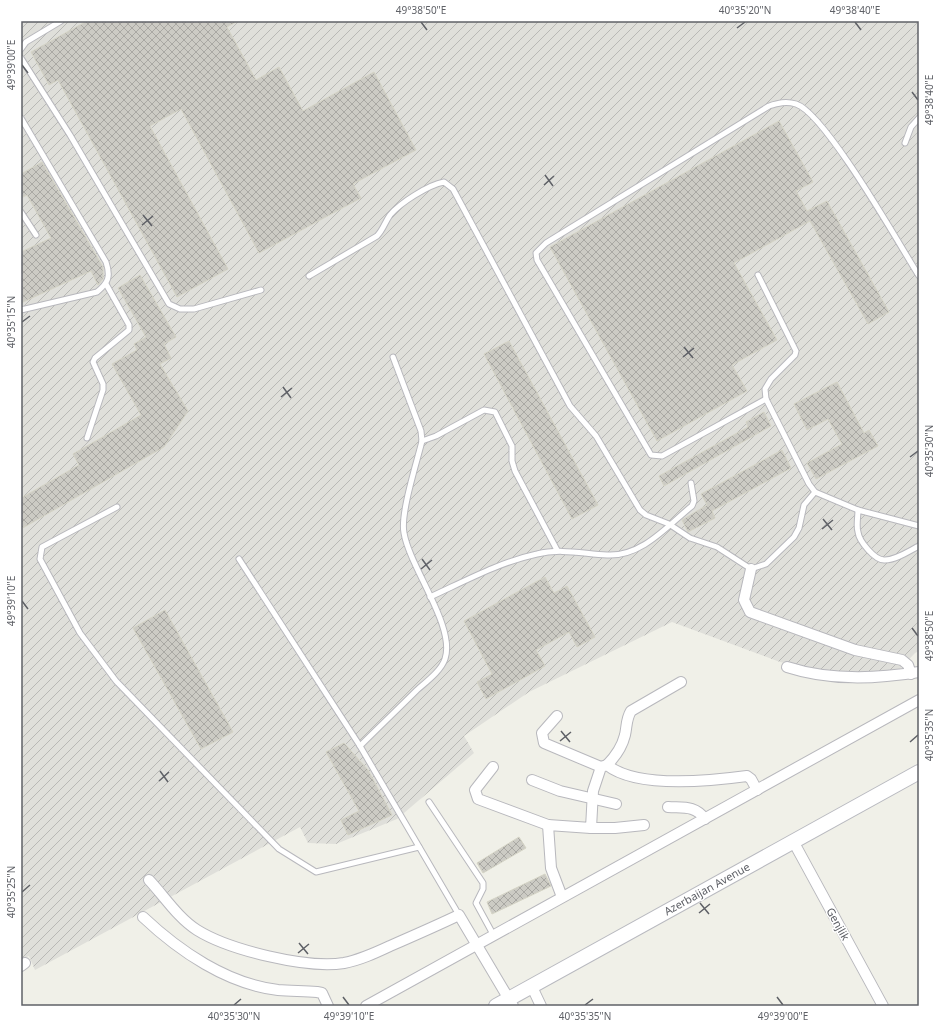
<svg xmlns="http://www.w3.org/2000/svg" width="940" height="1027" font-family="'Noto Sans',sans-serif">
<style>
.industrial{fill:url(#industrial-furrows)}
.building{fill:url(#building-cross-hatch);stroke:#d5d4c6}
.lines{fill:none;stroke-linecap:round;stroke-linejoin:round}
.lane-casing{stroke:#b8b8bd;stroke-width:7}
.street-casing{stroke:#b8b8bd;stroke-width:12}
.secondary-casing{stroke:#b9bac0;stroke-width:16}
.lane{stroke:#fff;stroke-width:5}
.street{stroke:#fff;stroke-width:10}
.secondary{stroke:#fff;stroke-width:14}
.ticks{fill:none;stroke:#5f6167;stroke-width:1.5}
.labels{text-anchor:middle;stroke-width:3;stroke-linejoin:round;paint-order:stroke}
.street-label{font-size:11px;fill:#5f6167;stroke:#fff}
.neatline{fill:none;stroke:#5f6167;stroke-width:1.5}
.ticks-label{font-size:10px;text-anchor:middle;fill:#5f6167}
</style>
<defs>
<pattern id="industrial-furrows" width="10" height="10" patternUnits="userSpaceOnUse"><rect width="10" height="10" fill="#dfdfda"/><path d="M-1 1l2-2M0 10L10 0M9 11l2-2" fill="none" stroke="#b8b8b5"/></pattern>
<pattern id="building-cross-hatch" width="8" height="8" patternUnits="userSpaceOnUse"><rect width="8" height="8" fill="#cccbc4"/><path d="M0 0l8 8M0 8l8-8" fill="none" stroke="#a9a8a3"/></pattern>
</defs>
<rect width="100%" height="100%" fill="#f0f0e8"/>
<!-- industrial -->
<path class="industrial" d="M21,21H919V651L915,653L896,673L844,674L780,662L672,622L529,692L464,736L474,753L397,819L336,844L308,843L300,827L35,970L29,956L21,959Z"/>
<!-- building -->
<g class="building">
<path d="M87,21H238L227,27L256,80L279,67L303,111L374,72L416,150L353,184L361,198L259,253L181,109L150,126L228,269L177,297L58,80L49,85L31,52Z"/>
<path d="M779,121L813,182L796,191L807,211L827,201L889,312L868,324L810,221L734,263L777,340L732,365L747,391L657,441L550,247Z"/>
<path d="M42,162L103,267V279L98,285L91,271L21,303V252L51,238L27,195L21,198V174Z"/>
<path d="M140,275L176,337L164,344L171,358L160,364L188,411L164,447L21,529V498L79,465L73,454L141,415L112,364L137,350L134,344L146,337L118,288Z"/>
<path d="M509,341L598,505L572,519L484,354Z"/>
<path d="M837,382L864,433L869,430L878,446L816,479L807,463L842,444L828,419L807,430L794,404Z"/>
<path d="M764,412L771,426L664,486L659,476L748,427L746,422Z"/>
<path d="M782,450L791,468L712,511L715,518L688,532L682,520L707,505L701,494Z"/>
<path d="M545,577L554,593L567,586L595,637L577,647L569,632L536,650L545,666L486,699L477,682L492,674L464,621Z"/>
<path d="M165,610L233,732L201,749L133,628Z"/>
<path d="M344,743L368,770L392,815L348,835L341,820L359,811L326,752Z"/>
<path d="M519,837L526,848L483,873L477,863Z"/>
<path d="M545,874L551,886L492,914L487,902Z"/>
</g>
<g class="lines">
<defs>
<g id="lane">
<path d="M21,49L26,42L61,21"/>
<path d="M21,58L70,135L169,304L180,309H194L261,290"/>
<path d="M21,118L106,262C111,277 108,283 97,292L21,310"/>
<path d="M905,143L911,127L919,118"/>
<path d="M21,212L36,235"/>
<path d="M758,275L796,351L795,355L771,379L765,389L766,399L809,484L815,492L858,510"/>
<path d="M309,276L377,236C383,230 385,222 390,215C400,203 428,185 444,182L453,189L570,406L596,436L640,510L646,515L669,524L690,538L717,547L751,569L766,564L794,537L799,528L804,505L815,492"/>
<path d="M766,399L662,456L651,455L537,260L536,253L546,243L769,106C778,103 786,101 796,104C825,113 899,244 919,276"/>
<path d="M87,438L103,390V384L93,362L95,358L129,330V325L106,284"/>
<path d="M422,441L436,436L484,410L495,412L512,446V461L515,471L557,550"/>
<path d="M117,507L42,547L40,559L80,633L116,681L279,849L316,872L419,847"/>
<path d="M919,526L858,510C858,517 856,526 858,532C859,541 875,561 885,560C896,560 909,551 919,546"/>
<path d="M239,559L360,746L459,915"/>
<path d="M430,597C465,581 500,562 537,554C561,548 584,554 607,555C642,557 667,526 692,506L694,501L691,483"/>
<path d="M360,746C379,727 398,709 417,690C426,682 441,671 445,659C456,627 410,568 404,533C400,514 417,462 422,441L421,431L393,357"/>
<path d="M429,802L483,883V889L476,903L494,936"/>
</g>
<g id="street">
<path d="M751,569L744,600L750,612L855,650L902,660L908,665L911,674"/>
<path d="M787,667C830,681 875,679 919,672"/>
<path d="M557,716L542,733L544,743L601,767"/>
<path d="M607,765C615,757 622,747 625,735C627,726 626,719 631,711L681,682"/>
<path d="M493,767L475,790L478,799L548,825"/>
<path d="M532,780L560,791L616,804"/>
<path d="M668,807C683,808 695,805 705,819"/>
<path d="M591,828H615L644,825"/>
<path d="M793,841L883,1006"/>
<path d="M149,880C164,896 178,918 197,930C229,950 307,969 344,963C360,960 375,953 390,946C413,936 436,926 459,915L513,1006"/>
<path d="M562,897L551,868L548,825L591,828L593,791L601,767L607,765C637,789 710,781 747,776L751,779L757,790"/>
<path d="M143,917C179,951 227,984 278,990C291,991 304,991 317,992L322,993L328,1006"/>
<path d="M21,966L25,963"/>
<path d="M532,987L541,1006"/>
<path d="M366,1006L919,700"/>
</g>
<path id="secondary" d="M496,1006L919,772"/>
</defs>
<!-- lane casing -->
<use href="#lane" class="lane-casing"/>
<!-- street casing -->
<use href="#street" class="street-casing"/>
<!-- secondary casing -->
<use href="#secondary" class="secondary-casing"/>
<!-- lane -->
<use href="#lane" class="lane"/>
<!-- street -->
<use href="#street" class="street"/>
<!-- secondary -->
<use href="#secondary" class="secondary"/>
</g>
<!-- ticks -->
<path class="ticks" d="M421,22L427,30M855,22L861,30M737,28L745,22M22,65L28,73M912,92L918,100M545,175L553,186M544,185L554,176M143,215L152,226M142,225L153,216M22,322L30,316M684,347L693,358M683,357L694,348M283,387L291,398M281,397L292,388M910,457L918,451M823,519L832,530M822,529L833,520M422,559L430,570M421,569L432,560M22,601L28,609M912,628L918,636M561,731L570,742M560,741L571,732M910,742L918,735M160,771L168,782M159,781L169,772M22,892L30,885M700,903L709,914M699,913L710,904M299,943L308,954M298,953L309,944M343,997L349,1005M777,997L783,1005M234,1005L241,999M585,1005L593,999"/>
<g class="labels">
<!-- street labels -->
<g class="street-label">
<text transform="translate(707 889) rotate(-29)" y="4">Azerbaijan Avenue</text>
<text transform="translate(838 924) rotate(61)" y="4">Genjlik</text>
</g>
</g>
<!-- border -->
<rect width="940" height="1027" fill="none" stroke="#ffffff" stroke-width="44"/>
<rect x="22" y="22" width="896" height="983" class="neatline"/>
<g class="ticks-label">
<text x="421" y="14">49°38'50"E</text>
<text x="745" y="14">40°35'20"N</text>
<text x="855" y="14">49°38'40"E</text>
<text transform="translate(11 65) rotate(-90)" y="4">49°39'00"E</text>
<text transform="translate(929 100) rotate(-90)" y="4">49°38'40"E</text>
<text transform="translate(11 322) rotate(-90)" y="4">40°35'15"N</text>
<text transform="translate(929 451) rotate(-90)" y="4">40°35'30"N</text>
<text transform="translate(11 601) rotate(-90)" y="4">49°39'10"E</text>
<text transform="translate(929 636) rotate(-90)" y="4">49°38'50"E</text>
<text transform="translate(929 735) rotate(-90)" y="4">40°35'35"N</text>
<text transform="translate(11 892) rotate(-90)" y="4">40°35'25"N</text>
<text x="234" y="1020">40°35'30"N</text>
<text x="349" y="1020">49°39'10"E</text>
<text x="585" y="1020">40°35'35"N</text>
<text x="783" y="1020">49°39'00"E</text>
</g>
</svg>
